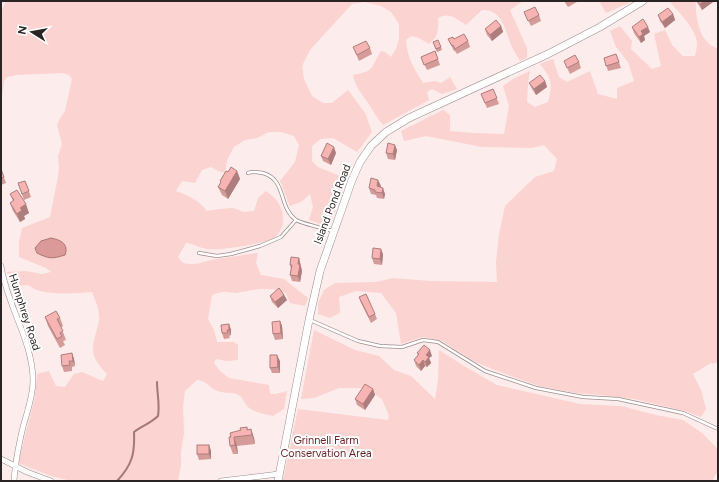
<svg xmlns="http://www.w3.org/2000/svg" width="719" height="482" font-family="Figtree,sans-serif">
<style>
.green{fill:#fbd3d1}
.water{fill:#db9a98;stroke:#a67775}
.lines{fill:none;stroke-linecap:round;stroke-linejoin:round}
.stream{stroke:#a67775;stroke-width:2}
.lane-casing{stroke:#9d8e8d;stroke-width:4}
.street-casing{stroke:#9d8e8d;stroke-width:6}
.secondary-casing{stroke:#9d8e8d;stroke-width:8}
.lane{stroke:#fff;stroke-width:2.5}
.street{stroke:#fff;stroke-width:5}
.secondary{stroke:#fff;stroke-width:7}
.wall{fill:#d49b99}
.shaded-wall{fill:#ad7e7d}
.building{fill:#f7b4b2;stroke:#ad7e7d}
.labels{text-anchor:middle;stroke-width:4;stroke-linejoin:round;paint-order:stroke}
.street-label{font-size:11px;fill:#2a2424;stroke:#fff}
.park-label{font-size:11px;fill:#6c1f23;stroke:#fff}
</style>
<rect width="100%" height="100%" fill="#fceceb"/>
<!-- green -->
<g class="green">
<path d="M6,1H523L510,10L527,48V58L520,61C517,56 514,51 512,47C505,31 503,9 482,10L466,25C455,18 450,12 438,18C439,29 438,37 429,44L419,38L411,36L406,40C407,57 414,69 423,83L435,81L441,83L450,77L457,89L442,94L432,89L427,92L429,100L383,125C377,118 373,111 368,103C362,94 355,87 353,75C375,71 370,69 381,51L385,52L391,57L396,49L399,39V24L391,12L381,6L365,2L352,4L310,50L302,66L304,79L312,96L323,103H332L348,90L365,113L372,132L357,152L333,138L321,139L312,146V161L318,167L347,179L329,227L309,220L313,207L310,194L301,202L290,206L280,181L295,162L299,145L294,136L281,132H269L257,138L245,140L234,147L227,160L225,173L218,171L211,167L202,170L195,183L182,181L176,191C189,196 199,200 207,211L220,209L233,208L244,212L254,211L258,198L266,191C276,198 283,206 283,219C283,227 279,236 271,239C261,244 218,251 207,249C200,248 194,244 186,243L178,257L183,263C200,266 202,261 217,259C231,257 244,255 258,253L256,263L261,275L284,279L308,298L305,306L290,303L286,293C269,285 254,290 236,293C231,293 226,291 221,292C218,293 215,294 212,295L208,319L214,330L217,342H234L238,345V360L226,361L216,359L214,363L220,371L229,378L269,385L270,394H276L287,391L284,409L273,416C265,414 254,413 247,406C244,402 242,396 237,394C232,392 223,394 215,390C208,386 207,381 197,380L185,391L183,407L184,433L181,452V465L178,481H72L51,476L18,463L35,397L37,374L49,371L56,386L65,387L74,374L82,372L103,381L107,374C90,357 91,350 97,329C98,325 100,320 99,316C99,308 95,300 92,292C73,293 43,297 28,285L12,286L7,272L26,271L42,274L51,272L46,268L19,257V242L22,228L50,217L58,177L59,167L58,156L62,144L57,125L59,120L65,111L72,79L69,75L62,73L16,75L7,77L4,81L1,106V12Z"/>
<path d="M599,1H628L629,3L606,13Z"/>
<path d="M669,1H696C695,14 698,32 707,42C709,45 715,47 718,49V363H711L693,374L701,390L706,409L701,417L685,411L634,399L600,395L576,393L539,386L505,374L473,361L442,341L423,337L401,344L396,313L381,293L356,291L339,297L340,313L330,318L318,314V303L324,290L335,283L376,282L393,278L430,281L497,282L496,262L499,234L505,206L535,177L554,171L557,159L544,145L531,148L482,147L426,136L404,141L401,131L443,110L450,115V131L474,133L504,134L509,106L503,86L513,79L530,71L528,84L527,102L535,107L548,102C553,84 552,79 540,64L553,59L559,77L567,82L590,71L598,94L617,99V88L634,81L628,62L616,47L610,31L620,26L632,41L631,49L652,69L661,66L654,34L665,30L672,45L683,56H695C696,52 697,47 697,43C696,29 678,11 669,1Z"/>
<path d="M314,330L355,350L379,356L394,370L411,376L435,399L438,380L439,350L464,366L497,385L580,404L621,406L656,415L683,420L702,433L718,449V471L712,481H276L283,480L298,409L388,420L389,416L382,399L366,388H339L314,398L301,399Z"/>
</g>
<!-- water -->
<path class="water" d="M51,238C61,240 69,244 65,255C52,259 49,259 37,253L35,248L41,241Z"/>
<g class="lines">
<!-- stream -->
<path class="stream" d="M117,481C132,465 135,454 134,432C142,426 151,423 158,416C160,404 157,394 157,382"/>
<defs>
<g id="lane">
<path d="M248,173C253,171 257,172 263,173C287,180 278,207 296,220C301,223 325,229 333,231"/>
<path d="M199,253L217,256L231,254L260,246L281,237L296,220"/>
<path d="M310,320L358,341L380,346L402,347L423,340L438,342L485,371L536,388L583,397L618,399L683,413L718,429"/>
</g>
<g id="street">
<path d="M1,266C7,306 33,341 33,381C33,397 27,412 23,427C19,444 15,463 14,481"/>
<path d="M1,459L27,472L51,481"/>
<path d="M221,481L279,474"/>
</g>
<path id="secondary" d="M278,481L309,320L320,271L352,180L360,162L371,146L386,132L409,118L548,54L600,27L643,1"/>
</defs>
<!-- lane casing -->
<use href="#lane" class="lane-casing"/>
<!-- street casing -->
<use href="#street" class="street-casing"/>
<!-- secondary casing -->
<use href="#secondary" class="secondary-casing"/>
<!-- lane -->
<use href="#lane" class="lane"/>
<!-- street -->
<use href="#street" class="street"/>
<!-- secondary -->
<use href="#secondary" class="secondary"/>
</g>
<!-- wall -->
<g class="wall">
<path d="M564,1H577V2L568,7Z"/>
<path d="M696,1H713V2L702,10Z"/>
<path d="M524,12L539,15L541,21L531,26Z"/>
<path d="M673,14L675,20L665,28L660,21L658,15Z"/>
<path d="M501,26L503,32L492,41L487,35L485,29Z"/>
<path d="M632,27L650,32L644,36L645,40L641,43L634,33Z"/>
<path d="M448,39L468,41L470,47L457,54L455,51H454Z"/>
<path d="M433,42L441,47L442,50L437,52Z"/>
<path d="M353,47L370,48L372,54L359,61Z"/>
<path d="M435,51L440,65L427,70L421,57Z"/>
<path d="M616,54L621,68L608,71L604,58Z"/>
<path d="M564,61L579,62L581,68L570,74Z"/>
<path d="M545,81L547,87L536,95L532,89L529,83Z"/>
<path d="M493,89L499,104L487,108L481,94Z"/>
<path d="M397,150L395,160L388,159L386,153Z"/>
<path d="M336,153L331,165L323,161L321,156Z"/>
<path d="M1,169L6,183L1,185Z"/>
<path d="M237,171L240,179L228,199L222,195L218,187L221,183L220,181L228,172Z"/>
<path d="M25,181L31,197L24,200L18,183Z"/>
<path d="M381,186L380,187L385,194L384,199L377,198L376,195L371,194L369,188Z"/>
<path d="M10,194L29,213L24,216L25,219L20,222L13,211L10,203L13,201Z"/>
<path d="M383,254L382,265L374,264L372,258Z"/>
<path d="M299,258L302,271L300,282L292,281L290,275L291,269L290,265Z"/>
<path d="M284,295L287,300L278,308L272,302L270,296Z"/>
<path d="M359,297L375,314L377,319L371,323L361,303Z"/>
<path d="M45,317L60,318L63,326L61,327L66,340L63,341L65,345L60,348L48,326Z"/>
<path d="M280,321L282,326L283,339L275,340L273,334Z"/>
<path d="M229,324L231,330V335L229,336L230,338L224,339L222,333Z"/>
<path d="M72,353L74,359L75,366L72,367V371L64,372L62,366Z"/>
<path d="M417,353L432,356L429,358L431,363L427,367L425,366L421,371L416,366L414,360L418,355Z"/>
<path d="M280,361V373H272L270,368Z"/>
<path d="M373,389L375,395L365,410L357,405L355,399Z"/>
<path d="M247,427L248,430L251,429L254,438L255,444L237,446L238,454H233L230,446L231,437Z"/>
<path d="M209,445L211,451V459L199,460L197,454Z"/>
</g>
<!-- shaded-wall -->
<g class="shaded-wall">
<path d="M704,1H713V2L702,10L700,4Z"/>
<path d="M673,14L675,20L665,28L662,22Z"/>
<path d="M501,26L503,32L492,41L490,35Z"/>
<path d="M648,27L650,32L644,36L645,40L641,43L639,37L641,31Z"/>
<path d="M545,81L547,87L536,95L534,89Z"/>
<path d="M395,145L397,150L395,160L393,154Z"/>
<path d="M334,147L336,153L331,165L328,159Z"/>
<path d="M237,171L240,179L228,199L225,191Z"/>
<path d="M378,180L381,186L379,192L377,186Z"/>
<path d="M383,188L385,194L384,199L382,193Z"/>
<path d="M26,204L29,213L24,216L25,219L20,222L17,214L20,208Z"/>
<path d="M381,249L383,254L382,265L380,259Z"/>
<path d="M299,258L302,271L300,282L298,276V264Z"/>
<path d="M284,295L287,300L278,308L275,302Z"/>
<path d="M280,321L282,326L283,339L281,333Z"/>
<path d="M229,324L231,330V335L229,330Z"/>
<path d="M430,350L432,356L429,358L431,363L427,367L425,362L426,355Z"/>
<path d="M72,353L74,359L75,366L73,361Z"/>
<path d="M277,355L280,361V373L278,367Z"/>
<path d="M423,360L425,366L421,371L419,365Z"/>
<path d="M373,389L375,395L365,410L363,404Z"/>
<path d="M251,429L254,438L255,444L252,435Z"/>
<path d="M234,437L237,446L238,454L235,445Z"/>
<path d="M209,445L211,451V459L209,454Z"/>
</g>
<!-- building -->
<g class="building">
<path d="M698,1H704L700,4Z"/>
<path d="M535,7L539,15L528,21L524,12Z"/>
<path d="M668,8L673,14L662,22L658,15Z"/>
<path d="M643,19L648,27L641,31L643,34L639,37L632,27Z"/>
<path d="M496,20L501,26L490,35L485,29Z"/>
<path d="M464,34L468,41L455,49L453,45L452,46L448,39L453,37L454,39Z"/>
<path d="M438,40L441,47L436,49L433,42Z"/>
<path d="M366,41L370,48L357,55L353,47Z"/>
<path d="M435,51L438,59L424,65L421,57Z"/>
<path d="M616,54L619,62L606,66L604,58Z"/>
<path d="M575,55L579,62L567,68L564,61Z"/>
<path d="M540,75L545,81L534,89L529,83Z"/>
<path d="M493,89L497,98L485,103L481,94Z"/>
<path d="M327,143L334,147L328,159L321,156Z"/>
<path d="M388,143L395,145L393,154L386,153Z"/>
<path d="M231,167L237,171L225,191L218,187L221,182L220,181L226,171L228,172Z"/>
<path d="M1,169L4,177L1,178Z"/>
<path d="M371,178L378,180L377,186L383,188L382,193L375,192V190L369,188Z"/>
<path d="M25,181L29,191L22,194L18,183Z"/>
<path d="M17,190L26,204L20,208L22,210L17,214L10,203L14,200L10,194Z"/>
<path d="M373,248L381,249L380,259L372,258Z"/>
<path d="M291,257L299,258L298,264L300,265L298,276L290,275L292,265H290Z"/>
<path d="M279,288L284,295L275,302L270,296Z"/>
<path d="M366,294L375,314L369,317L359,297Z"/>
<path d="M56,311L60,318L57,319L63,331L60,333L62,336L57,339L45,317Z"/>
<path d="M280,321L281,333L273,334L272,322Z"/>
<path d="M229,324V330H227L228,333H222L221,325Z"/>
<path d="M424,345L430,350L426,355L429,357L425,362L423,360L419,365L414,360L419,354L417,353Z"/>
<path d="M72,353L73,361H69L70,365L62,366L61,355Z"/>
<path d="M270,355H277L278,367L270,368Z"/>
<path d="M365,384L373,389L363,404L355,399Z"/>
<path d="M247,427V430L251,429L252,435L234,437L235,445L230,446L229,437H231L230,433L241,430L240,428Z"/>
<rect x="197" y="445" width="12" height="9"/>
</g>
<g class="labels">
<!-- street labels -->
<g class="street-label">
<text transform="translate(332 204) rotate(-69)" y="4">Island Pond Road</text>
<text transform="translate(25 312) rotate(72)" y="4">Humphrey Road</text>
</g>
<!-- park labels -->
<g class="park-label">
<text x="326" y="444">Grinnell Farm<tspan x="326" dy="13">Conservation Area</tspan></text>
</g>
</g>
<!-- border -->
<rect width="719" height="482" fill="none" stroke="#2a2424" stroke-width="4"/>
<!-- north arrow -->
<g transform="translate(32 32) rotate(281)" stroke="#ffffff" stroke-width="3" paint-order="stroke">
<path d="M0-3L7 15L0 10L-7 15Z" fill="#2a2424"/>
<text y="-6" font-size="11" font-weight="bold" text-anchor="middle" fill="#2a2424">N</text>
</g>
</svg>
